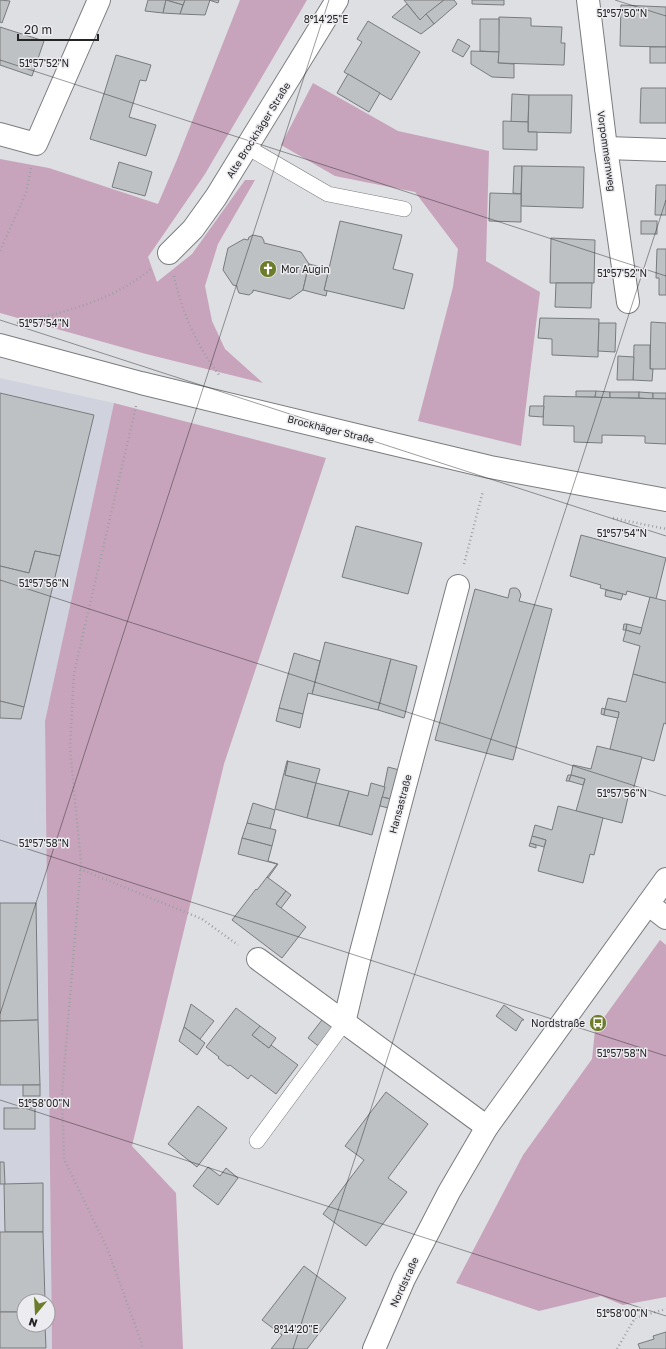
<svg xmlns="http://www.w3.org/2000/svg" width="666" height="1349" font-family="'Golos Text',sans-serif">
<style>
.built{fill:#d0d3dd;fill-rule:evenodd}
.green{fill:#c8a4bc}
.building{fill:#bec1c3;stroke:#787b7d}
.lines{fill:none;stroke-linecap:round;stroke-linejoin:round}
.service-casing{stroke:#7b7c7f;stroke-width:16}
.minor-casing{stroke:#7b7c7f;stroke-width:24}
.tertiary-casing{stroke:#7b7c7f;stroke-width:24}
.path{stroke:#9e9fa2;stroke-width:2.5;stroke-dasharray:1 3;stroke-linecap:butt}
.service{stroke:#fff;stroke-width:15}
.minor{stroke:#fff;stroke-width:22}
.tertiary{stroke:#fff;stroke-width:22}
.ticks{fill:none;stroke:#252526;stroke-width:1;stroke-opacity:0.45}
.labels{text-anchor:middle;stroke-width:3;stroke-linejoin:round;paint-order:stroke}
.street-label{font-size:10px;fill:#252526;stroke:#ececf0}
.poi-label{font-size:10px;fill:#252526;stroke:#ececf0;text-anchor:start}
.ticks-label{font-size:10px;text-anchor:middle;fill:#252526;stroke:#ececf0;stroke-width:3;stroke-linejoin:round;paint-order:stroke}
</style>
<rect width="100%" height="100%" fill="#dedfe3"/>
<!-- built -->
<path class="built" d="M0,378L114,403L45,721L52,1349H0ZM24,1301H48V1325H24Z"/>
<!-- green -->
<g class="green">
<path d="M240,0H307L205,174L148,257L157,282L192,254L245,180H255L218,244L205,286L212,321L225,349L263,383L146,354L0,313V159L49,168L158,204L176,162Z"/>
<path d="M313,83L398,131L489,151L486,261L540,292L521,446L418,421L453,287L458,249L415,192L335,176L281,145Z"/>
<path d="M114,403L326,458L224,764L132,1146L176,1193L183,1349H52L45,721Z"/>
<path d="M660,940L666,945V1297L623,1305L601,1296L539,1311L456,1283L523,1155L592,1059L595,1030Z"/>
</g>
<!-- building -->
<g class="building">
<path d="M0,0L10,1L2,23L0,22Z"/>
<path d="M148,0H185L183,5L166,0L163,13L145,11Z"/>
<path d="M166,0L183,5L180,14L163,13Z"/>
<path d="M185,0H210L205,15L180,14Z"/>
<path d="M209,0H219L218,3Z"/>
<path d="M404,0H444L420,20Z"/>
<path d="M444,0H454L457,4L434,24L426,14Z"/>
<path d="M472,0H504V5L472,4Z"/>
<path d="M407,4L420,20L426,14L434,24L421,34L392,17Z"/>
<path d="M621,5L666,7V47L620,46Z"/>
<path d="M499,17L531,18V26L562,27L561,43H565L564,65L498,63Z"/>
<path d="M480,19H499V52L480,51Z"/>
<path d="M368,21L420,52L391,100L344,72L362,42L357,39Z"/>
<path d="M0,27L44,41L32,76L0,65Z"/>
<path d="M458,39L470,46L463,57L452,51Z"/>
<rect x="650" y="47" width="16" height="16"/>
<path d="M471,51L499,52L498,63L514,64V78L492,77L471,64Z"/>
<path d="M116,55L151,65L146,81L140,80L129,117L156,125L146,156L90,139Z"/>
<path d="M348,74L380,93L369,112L337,93Z"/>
<path d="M641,88H666V123H640Z"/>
<path d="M512,94L529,95L528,122H511Z"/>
<path d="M529,95H572L571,133L528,132Z"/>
<path d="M503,121L528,122V132H537V150L503,149Z"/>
<path d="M119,162L152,172L145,196L112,187Z"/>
<path d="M514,166H522L521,194L513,193Z"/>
<path d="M522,166L584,167L583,208L521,206Z"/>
<path d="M656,185H666V215H655Z"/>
<path d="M490,193L521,194V222L489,221Z"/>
<path d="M340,221L402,235L393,269L413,274L404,309L324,290Z"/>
<rect x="641" y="221" width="16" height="13"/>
<path d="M253,235L262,237L264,241V243L301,252L309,264L303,290L290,299L253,290V292L249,295L239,293L237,288V286L233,285L223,270L228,248L244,239L248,240L249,237Z"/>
<path d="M551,238L595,240L594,283H550Z"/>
<path d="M657,249H666V295H659V278H656Z"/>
<path d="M309,264L329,269L324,290L327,291L326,296L303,290Z"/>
<path d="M556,283H592L591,308L555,307Z"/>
<path d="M540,318L599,319L598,357L552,355V339L538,338Z"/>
<path d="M651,322L666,323V369H650Z"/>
<path d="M599,323H616L615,352L598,351Z"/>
<path d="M634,345H650V369H653L652,381L633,380Z"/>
<path d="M618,356L634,357L633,380H617Z"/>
<path d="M576,391H596L595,397H576Z"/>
<path d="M596,391L610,392V398L595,397Z"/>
<rect x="610" y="392" width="29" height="6"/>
<path d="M639,392L653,393V399L639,398Z"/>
<path d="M0,393L94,415L60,556L35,551L29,573L0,566Z"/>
<rect x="653" y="393" width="13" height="6"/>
<path d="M544,396L666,399V444L645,443V436L602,435V443L574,442V426L543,425Z"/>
<path d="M530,406H544L543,417L529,416Z"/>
<path d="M356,526L422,543L408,594L342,577Z"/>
<path d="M581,535L666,558L656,599L627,591L626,595L623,594L600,588L601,585L570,576Z"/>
<path d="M35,551L60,556L24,707L0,701V566L29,573Z"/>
<path d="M512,588H516L519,590L521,595L519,601L552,609L513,760L435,740L475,589L508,598L510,589Z"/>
<path d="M606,590L623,594L621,600L605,596Z"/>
<path d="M650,597L666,601V683L633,674L640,646L623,641L626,630L640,634Z"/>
<path d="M624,624H627L626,630H623Z"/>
<path d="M627,624L642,628L640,634L626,630Z"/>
<path d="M325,642L391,659L378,710L312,694Z"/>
<path d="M294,653L320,661L312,694L308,693L303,714L279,708Z"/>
<path d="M391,659L417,666L404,718L378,710Z"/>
<path d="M633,674L666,683V724L664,723L654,761L610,749L619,712L605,709L608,698L626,702Z"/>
<path d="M0,701L24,707L21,719L0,718Z"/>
<path d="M279,708L303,714L300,728L276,721Z"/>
<path d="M602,708L605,709L604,715L601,714Z"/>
<path d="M605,709L619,712L618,718L604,715Z"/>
<path d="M597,746L642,757L632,794L629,793L622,823L576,811L585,779L571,775L573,765L591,769Z"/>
<path d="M287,761H288L285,775L316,783L307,818L275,809Z"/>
<path d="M287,761L320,769L316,783L285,775L288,761Z"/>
<path d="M388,767L403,771L395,800L382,797Z"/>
<path d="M568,775H571L569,781H566Z"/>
<path d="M571,775L585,779L583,785L569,781Z"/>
<path d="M316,783L349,791L339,826L307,818Z"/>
<path d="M371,783L385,787L372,835L339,826L349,791L368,796Z"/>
<path d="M382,797L395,800L393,809L380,806Z"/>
<path d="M253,803L275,810L270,829L247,823Z"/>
<path d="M558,806L603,818L594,855L590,854L583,883L538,871L546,840L532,836L535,825L552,830Z"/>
<path d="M247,823L276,830L272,846L242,838Z"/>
<path d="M532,836L546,840L544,847L530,843Z"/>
<path d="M242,838L272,846L268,861L278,864L268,878L267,877L277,864L238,854Z"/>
<path d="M530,843L536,845V848L529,846Z"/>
<path d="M267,877L286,891L276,904L306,927L282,958L232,920L256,889L257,890Z"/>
<path d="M286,891L291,895L281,908L276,904Z"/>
<path d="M0,903H36L38,1020L0,1021Z"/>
<path d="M191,1004L214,1021L200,1039L184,1027Z"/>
<path d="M504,1005L524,1020H522L516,1031L496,1016Z"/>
<path d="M236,1008L260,1026L252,1035L269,1048L271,1045L298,1065L276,1094L251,1075L248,1079L230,1065L228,1066L218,1058L219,1057L206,1047Z"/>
<path d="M325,1016L333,1022V1031L321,1048L308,1038Z"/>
<path d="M38,1020L40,1085H0V1021Z"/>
<path d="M260,1026L276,1038L269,1048L252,1035Z"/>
<path d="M184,1027L205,1043L197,1055L179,1041Z"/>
<rect x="23" y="1085" width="17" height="11"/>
<path d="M386,1092L428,1124L388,1178L407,1192L366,1246L323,1214L364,1160L345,1146Z"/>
<path d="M198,1106L227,1128L197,1167L168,1144Z"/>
<rect x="4" y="1108" width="31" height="21"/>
<path d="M0,1162H4L5,1184H0Z"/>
<path d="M208,1167L220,1176L226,1168L238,1178L218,1205L193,1186Z"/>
<path d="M43,1183V1232H5L4,1184Z"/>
<path d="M0,1232H43L45,1301H24V1312H0Z"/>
<path d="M304,1266L346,1298L307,1349H271L282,1335L262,1320Z"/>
<path d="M0,1312H24V1325H45L46,1348H0Z"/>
<path d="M666,1332V1349H640L638,1344L654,1339L653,1336Z"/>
</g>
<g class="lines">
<defs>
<g id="service">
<path d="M247,147L328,194L404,209"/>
<path d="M257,1141L344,1023"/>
</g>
<g id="minor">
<path d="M588,0L606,148L628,302"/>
<path d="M0,134L36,144L99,0"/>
<path d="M606,148L666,150"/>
<path d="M169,253L193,229L216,197L337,0"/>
<path d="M648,904L666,918"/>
<path d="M258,959L487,1127"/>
<path d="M344,1023L360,956L458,586"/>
<path d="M374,1349L404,1279L449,1192L487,1127L666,879"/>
</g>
<path id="tertiary" d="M0,345L141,383L389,443L490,467L666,500"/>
</defs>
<!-- service casing -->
<use href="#service" class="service-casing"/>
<!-- minor casing -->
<use href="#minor" class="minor-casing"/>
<!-- tertiary casing -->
<use href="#tertiary" class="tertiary-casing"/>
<!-- path -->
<g class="path">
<path d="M0,251L26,193L31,168"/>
<path d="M174,276C182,312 197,347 220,376"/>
<path d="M17,323C63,313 115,300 152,268"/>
<path d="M136,406L74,673L70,748L81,863L62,1094L64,1159L107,1248L142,1344L141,1349"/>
<path d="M613,518L666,529"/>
<path d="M464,564L483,491"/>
<path d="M80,869L202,919L238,945"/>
<path d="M617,1349L635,1318L666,1309"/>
</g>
<!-- service -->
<use href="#service" class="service"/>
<!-- minor -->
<use href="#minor" class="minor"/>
<!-- tertiary -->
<use href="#tertiary" class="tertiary"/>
</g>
<!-- ticks -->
<path class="ticks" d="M615,0L666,16M0,60L666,276M0,320L666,536M0,580L666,796M0,840L666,1056M0,1014L329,0M0,1100L666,1316M293,1349L666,200"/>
<!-- icons -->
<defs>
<symbol id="church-disc" viewBox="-11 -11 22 22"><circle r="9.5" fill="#6d7c2b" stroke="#ececf0"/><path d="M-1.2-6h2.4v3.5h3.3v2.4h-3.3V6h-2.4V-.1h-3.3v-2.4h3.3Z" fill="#fff"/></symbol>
<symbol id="bus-disc" viewBox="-11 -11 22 22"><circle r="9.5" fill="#6d7c2b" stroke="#ececf0"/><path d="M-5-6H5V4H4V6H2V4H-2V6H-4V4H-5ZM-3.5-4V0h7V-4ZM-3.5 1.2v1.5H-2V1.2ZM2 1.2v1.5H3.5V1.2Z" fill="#fff"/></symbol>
</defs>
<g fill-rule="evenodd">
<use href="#church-disc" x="258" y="259" width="20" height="20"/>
<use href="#bus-disc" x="588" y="1013" width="20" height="20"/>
</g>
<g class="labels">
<!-- street labels -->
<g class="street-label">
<text transform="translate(258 130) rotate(-58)" y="4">Alte Brockhäger Straße</text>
<text transform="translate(607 151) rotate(82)" y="4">Vorpommernweg</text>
<text transform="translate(331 429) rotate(14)" y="4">Brockhäger Straße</text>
<text transform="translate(400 804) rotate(-75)" y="4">Hansastraße</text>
<text transform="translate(404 1282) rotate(-65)" y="4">Nordstraße</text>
</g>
<!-- poi labels -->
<g class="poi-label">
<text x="281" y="273">Mor Augin</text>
<text x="585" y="1027" text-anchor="end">Nordstraße</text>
</g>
</g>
<g class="ticks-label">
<text x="622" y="17">51°57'50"N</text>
<text x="326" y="23">8°14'25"E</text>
<text x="44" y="67">51°57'52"N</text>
<text x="622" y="277">51°57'52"N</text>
<text x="44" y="327">51°57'54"N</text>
<text x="622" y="537">51°57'54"N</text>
<text x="44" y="587">51°57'56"N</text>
<text x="622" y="797">51°57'56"N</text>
<text x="44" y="847">51°57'58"N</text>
<text x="622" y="1057">51°57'58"N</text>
<text x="44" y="1107">51°58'00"N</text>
<text x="622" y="1317">51°58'00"N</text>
<text x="296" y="1333">8°14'20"E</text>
</g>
<!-- north arrow -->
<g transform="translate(36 1313) rotate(198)"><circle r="19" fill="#ececf0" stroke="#9c9c9f"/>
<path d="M0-3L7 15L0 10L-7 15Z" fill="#6d7c2b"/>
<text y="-6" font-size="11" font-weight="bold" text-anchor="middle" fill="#252526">N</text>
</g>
<!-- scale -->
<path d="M18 34v6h80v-6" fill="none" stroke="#252526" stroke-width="2"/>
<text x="24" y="34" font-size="12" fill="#252526" stroke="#ececf0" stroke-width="3" paint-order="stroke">20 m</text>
</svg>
